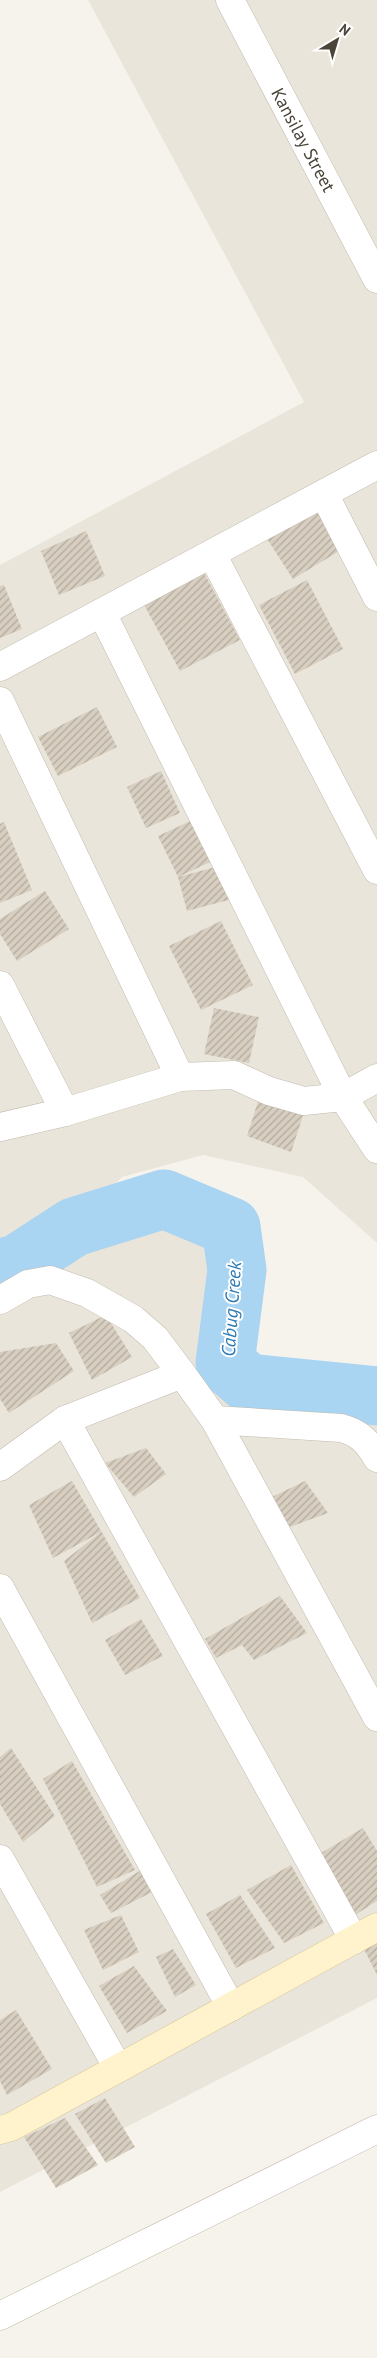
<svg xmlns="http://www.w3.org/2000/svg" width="377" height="2358" font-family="'PT Sans',sans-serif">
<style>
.residential{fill:#eae5da}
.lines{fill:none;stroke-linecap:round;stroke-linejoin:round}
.river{stroke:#a9d4f2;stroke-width:59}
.building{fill:url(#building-hatch)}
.street-casing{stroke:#c2bbae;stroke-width:29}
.secondary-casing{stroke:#d6c79b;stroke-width:29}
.street{stroke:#fff;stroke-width:28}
.secondary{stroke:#fff3cd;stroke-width:28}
.labels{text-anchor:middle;stroke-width:4;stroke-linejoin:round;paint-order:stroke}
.street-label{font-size:18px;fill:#4b4439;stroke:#fff}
.water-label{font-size:19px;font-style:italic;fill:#2e7ab2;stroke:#fff}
</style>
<defs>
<pattern id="building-hatch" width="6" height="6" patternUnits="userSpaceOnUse" patternTransform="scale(1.25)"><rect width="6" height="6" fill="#d8cfc1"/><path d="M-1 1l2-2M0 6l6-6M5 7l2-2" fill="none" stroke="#b1aa9e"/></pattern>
</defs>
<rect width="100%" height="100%" fill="#f6f3ec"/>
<!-- residential -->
<path class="residential" d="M88,0H377V1243L303,1177L203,1155L122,1177L75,1226L164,1199L231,1227L237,1270L225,1363L248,1383L377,1396V1998L0,2192V565L304,402Z"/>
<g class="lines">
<!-- river -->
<path class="river" d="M0,1268L17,1264L74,1227L164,1199L231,1227L237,1270L225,1363L248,1383L377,1396"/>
</g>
<!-- building -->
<g class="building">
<path d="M316,509L341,550L293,579L267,539Z"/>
<path d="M86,531L105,576L59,595L41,551Z"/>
<path d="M203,571L240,640L180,671L143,603Z"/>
<path d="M307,580L343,649L295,674L259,605Z"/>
<path d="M4,585L22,629L0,638V586Z"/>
<path d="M97,707L117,747L58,776L38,737Z"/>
<path d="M161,771L180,813L146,828L127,787Z"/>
<path d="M201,816L221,857L178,877L158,836Z"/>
<path d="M4,822L32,890L0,903V824Z"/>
<path d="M223,865L232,899L187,911L178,877Z"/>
<path d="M45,891L69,929L17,961L0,934V919Z"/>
<path d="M221,921L253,985L201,1010L169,946Z"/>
<path d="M214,1008L259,1017L249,1063L204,1054Z"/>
<path d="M261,1092L306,1107L291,1152L247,1136Z"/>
<path d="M106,1315L132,1357L92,1380L69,1333Z"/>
<path d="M56,1343L74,1371L9,1413L0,1399V1352Z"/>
<path d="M146,1448L166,1474L134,1497L105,1463Z"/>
<path d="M72,1481L140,1598L92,1623L64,1561L101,1532L53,1558L29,1505Z"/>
<path d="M305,1481L328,1513L290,1527L272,1497Z"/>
<path d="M280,1596L307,1633L254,1660L242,1645L216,1658L205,1639Z"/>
<path d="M141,1619L163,1656L125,1675L105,1640Z"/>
<path d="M11,1748L55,1816L23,1842L0,1804V1757Z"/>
<path d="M72,1761L135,1870L97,1887L43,1779Z"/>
<path d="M363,1828L377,1851V1901L355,1915L321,1853Z"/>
<path d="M291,1865L324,1923L284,1943L247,1890Z"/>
<path d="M143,1869L156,1890L111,1913L100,1895Z"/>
<path d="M240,1895L275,1948L236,1968L206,1914Z"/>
<path d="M121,1915L139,1952L103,1970L84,1930Z"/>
<path d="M377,1938V1975L362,1945Z"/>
<path d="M173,1949L196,1985L175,1997L156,1957Z"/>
<path d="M134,1966L167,2011L127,2033L99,1986Z"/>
<path d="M16,2010L52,2069L7,2095L0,2081V2020Z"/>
<path d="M105,2098L135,2147L106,2163L75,2114Z"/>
<path d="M65,2118L98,2165L56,2188L24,2137Z"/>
</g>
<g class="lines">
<defs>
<g id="street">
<path d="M230,0L377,279"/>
<path d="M324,494L377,597"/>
<path d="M212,554L377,870"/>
<path d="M102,613L343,1097L377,1149"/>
<path d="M0,667L377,465"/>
<path d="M0,701L180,1077"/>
<path d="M0,985L65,1112"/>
<path d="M0,1127L65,1112L180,1077L234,1075L269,1091L304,1101L343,1097L377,1078"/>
<path d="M0,1300L28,1284L50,1280L87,1293L133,1319L155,1338L182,1374"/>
<path d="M65,1420L354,1940"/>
<path d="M215,1420L377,1717"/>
<path d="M0,1467L65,1420L182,1374L215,1420L341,1428C360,1433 368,1442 377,1458"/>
<path d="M0,1588L231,2007"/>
<path d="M0,1859L118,2068"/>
<path d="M0,2316L377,2129"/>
</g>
<path id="secondary" d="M0,2130L11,2127L377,1927"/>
</defs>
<!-- street casing -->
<use href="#street" class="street-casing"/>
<!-- secondary casing -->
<use href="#secondary" class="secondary-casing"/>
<!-- street -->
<use href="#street" class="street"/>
<!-- secondary -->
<use href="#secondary" class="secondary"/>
</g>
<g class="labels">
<!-- street labels -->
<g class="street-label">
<text transform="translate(303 140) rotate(62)" y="6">Kansilay Street</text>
</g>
<!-- water labels -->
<g class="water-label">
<text transform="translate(231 1309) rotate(-86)" y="7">Cabug Creek</text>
</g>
</g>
<!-- north arrow -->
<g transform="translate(337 40) rotate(38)" stroke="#ffffff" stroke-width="4" paint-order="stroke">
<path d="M0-4L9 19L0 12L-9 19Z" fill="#4b4439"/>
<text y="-8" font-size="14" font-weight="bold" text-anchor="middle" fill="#4b4439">N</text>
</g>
</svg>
